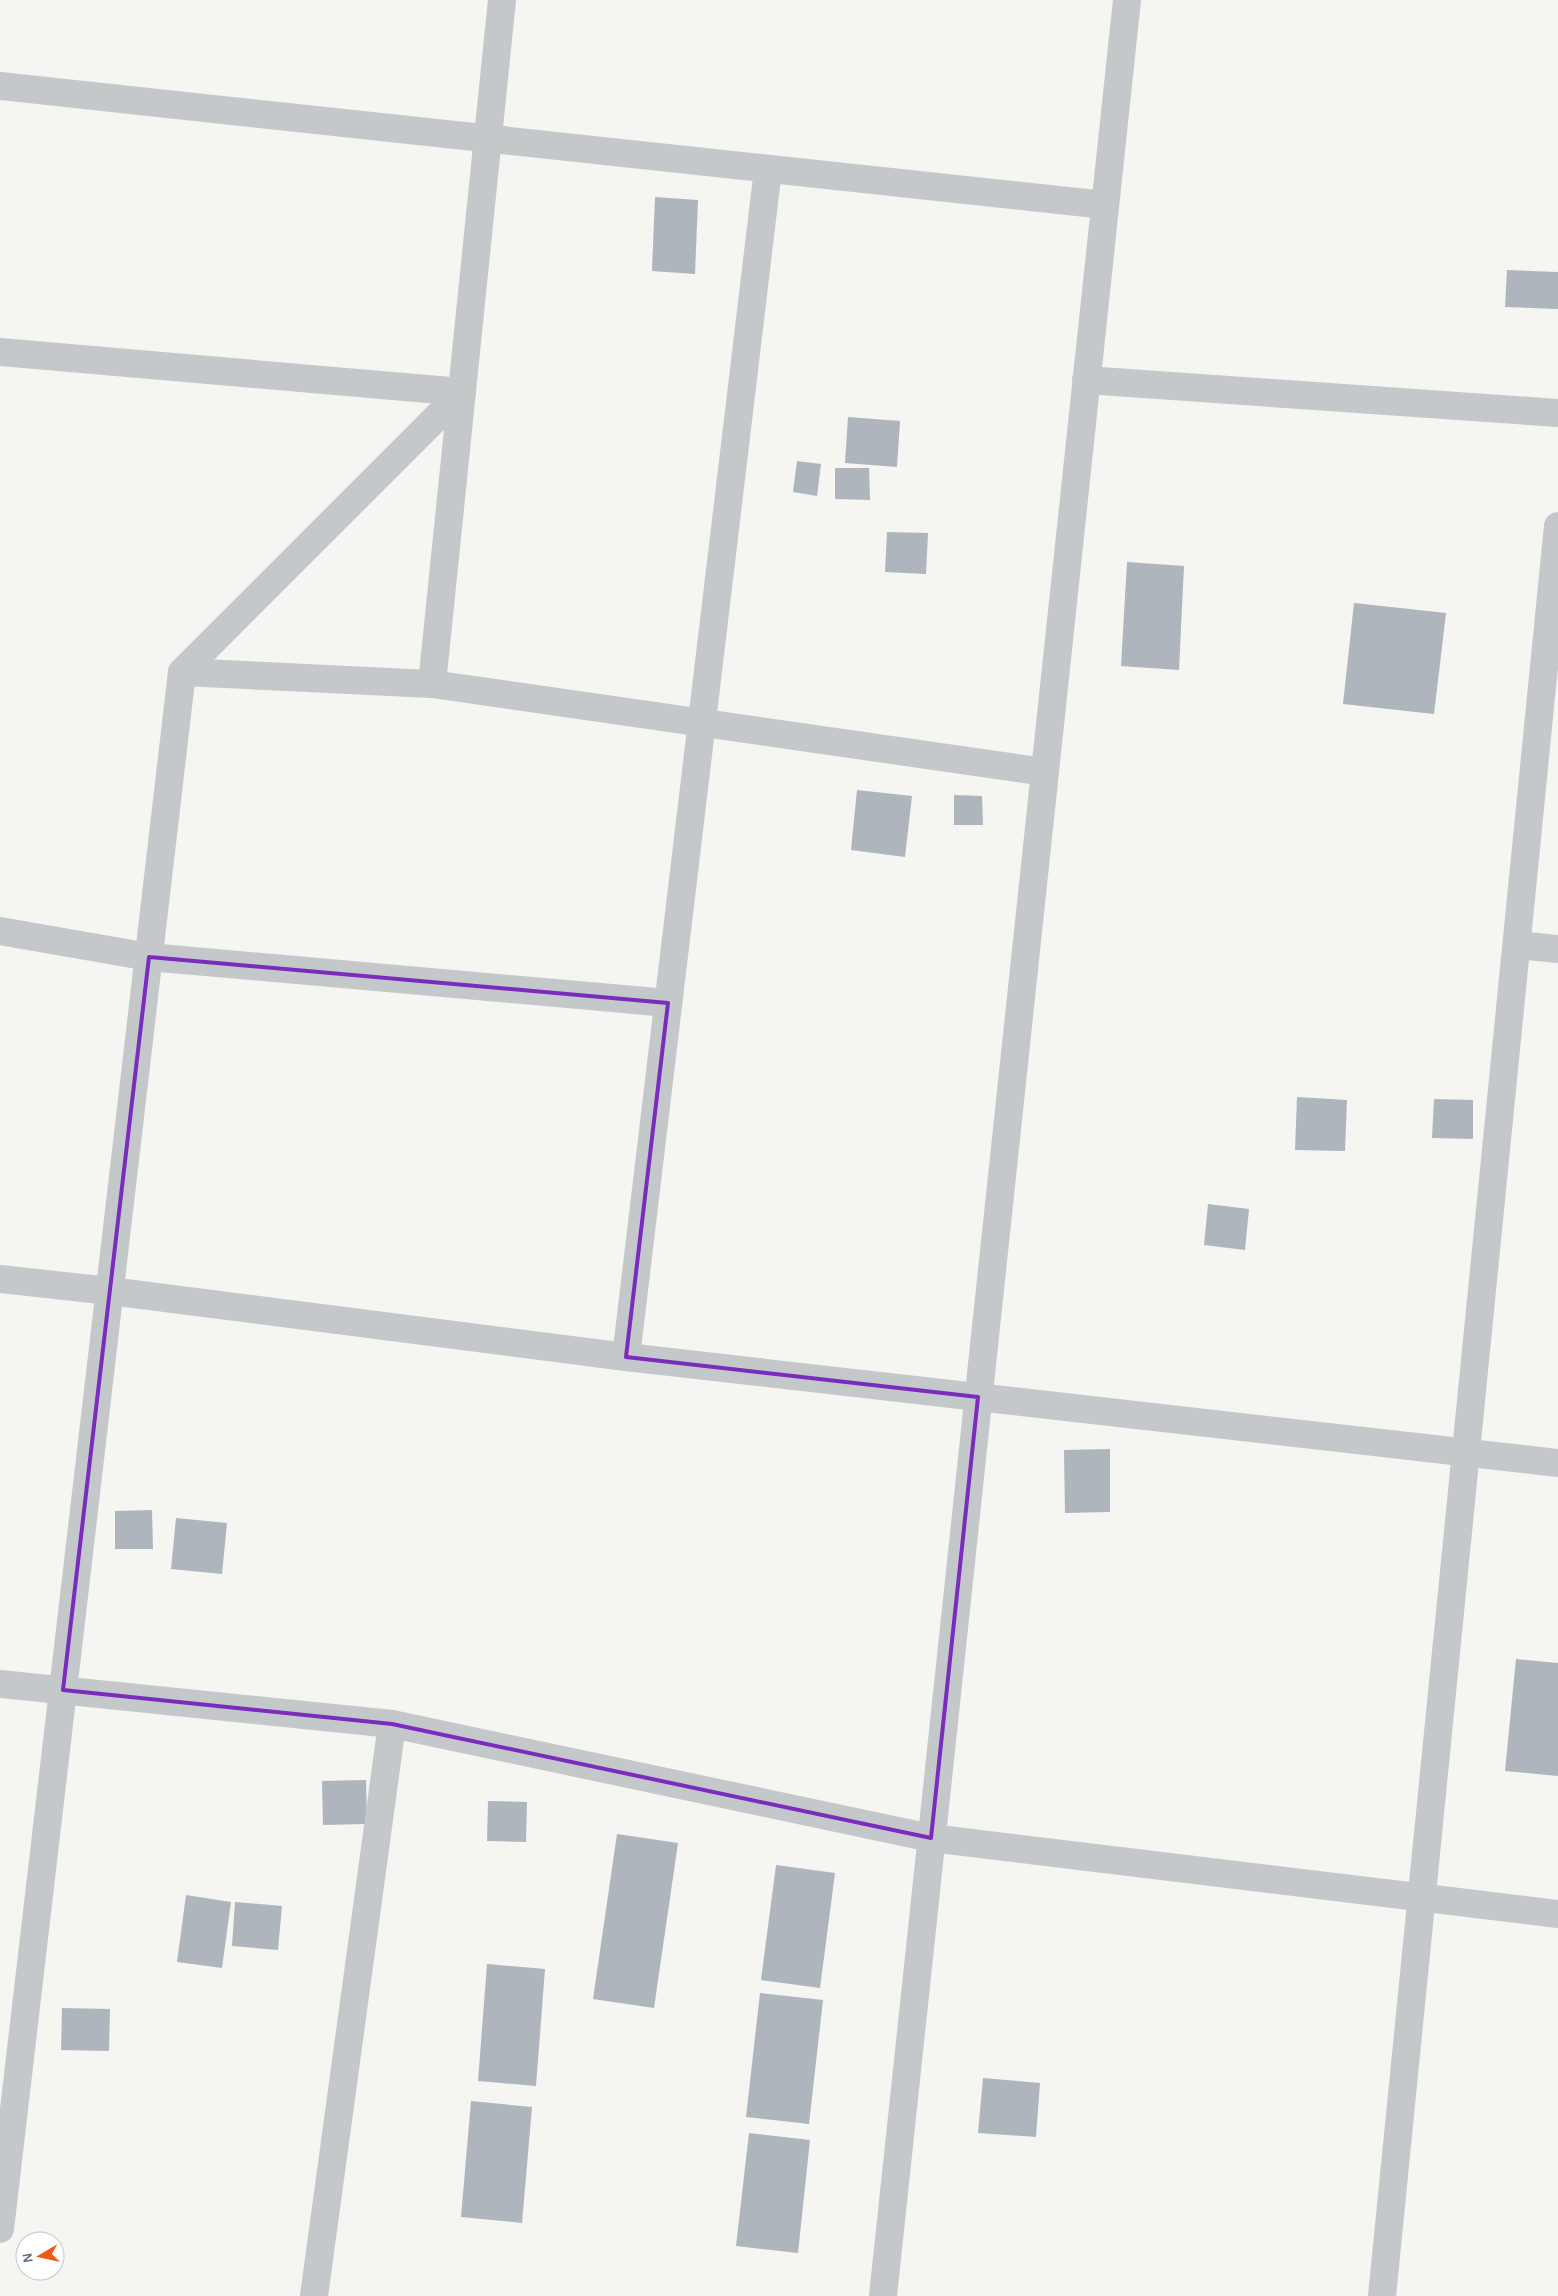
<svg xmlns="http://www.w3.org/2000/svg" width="1558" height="2296" font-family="'Alegreya Sans',sans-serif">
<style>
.building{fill:#afb5bc}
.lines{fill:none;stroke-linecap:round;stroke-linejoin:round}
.minor{stroke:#c4c8cb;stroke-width:28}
.marked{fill:none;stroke:#7b2cbf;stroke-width:4;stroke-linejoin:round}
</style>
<rect width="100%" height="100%" fill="#f5f5f1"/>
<!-- building -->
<g class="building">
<path d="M655,197L698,200L695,274L652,271Z"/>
<path d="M1507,270L1558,272V309L1505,307Z"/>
<path d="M848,417L900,421L897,467L845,463Z"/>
<path d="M797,461L821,464L817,496L793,492Z"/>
<path d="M835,468H869L870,500L835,499Z"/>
<path d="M887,532L928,533L926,574L885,572Z"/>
<path d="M1127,562L1184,566L1179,670L1121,666Z"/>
<path d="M1354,603L1446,613L1434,714L1343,704Z"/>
<path d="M857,790L912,796L905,857L851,850Z"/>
<path d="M954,795L982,796L983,825H954Z"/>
<path d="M1297,1097L1347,1100L1345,1151L1295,1150Z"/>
<path d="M1434,1099L1473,1100V1139L1432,1138Z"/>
<path d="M1208,1204L1249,1209L1245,1250L1204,1245Z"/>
<path d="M1110,1449V1512L1065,1513L1064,1450Z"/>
<path d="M152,1510L153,1549H115V1511Z"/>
<path d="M176,1518L227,1523L222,1574L171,1569Z"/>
<path d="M1516,1659L1558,1663V1776L1505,1771Z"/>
<path d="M366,1780L367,1824L323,1825L322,1781Z"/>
<path d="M488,1801L527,1802L526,1842L487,1841Z"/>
<path d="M617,1834L678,1843L654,2008L593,1999Z"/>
<path d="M776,1865L835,1873L820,1988L761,1980Z"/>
<path d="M186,1895L231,1902L222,1968L177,1962Z"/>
<path d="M235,1902L282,1906L278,1950L232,1946Z"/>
<path d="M487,1964L545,1969L536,2086L478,2081Z"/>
<path d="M760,1993L823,2000L809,2124L746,2117Z"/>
<path d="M62,2008L110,2009L109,2051L61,2050Z"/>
<path d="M983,2078L1040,2083L1036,2137L978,2133Z"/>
<path d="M471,2101L532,2107L522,2223L461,2217Z"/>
<path d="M749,2133L810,2140L798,2253L736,2246Z"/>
</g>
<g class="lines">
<!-- minor -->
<g class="minor">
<path d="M0,86L1105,205"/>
<path d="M0,352L462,392"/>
<path d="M1086,380L1558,413"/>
<path d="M182,672L432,684L1045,772"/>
<path d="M432,684L502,0"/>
<path d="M0,931L149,957L668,1003"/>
<path d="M1517,945L1558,949"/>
<path d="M0,1279L110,1291L626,1357L1558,1463"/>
<path d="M626,1357L768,169"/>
<path d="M0,1684L392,1724L931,1838L1558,1914"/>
<path d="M0,2229L182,672L462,392"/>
<path d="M314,2296L392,1724"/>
<path d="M883,2296L1127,0"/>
<path d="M1382,2296L1558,526"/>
</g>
</g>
<!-- marked area -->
<path class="marked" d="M149,957L668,1003L626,1357L978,1397L931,1838L392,1724L63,1690Z"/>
<!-- north arrow -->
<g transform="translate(40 2256) rotate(261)"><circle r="24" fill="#ffffff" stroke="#c0c7ce"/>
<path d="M0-4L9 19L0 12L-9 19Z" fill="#ef5917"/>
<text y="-8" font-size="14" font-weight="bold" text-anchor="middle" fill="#627284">N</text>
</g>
</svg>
